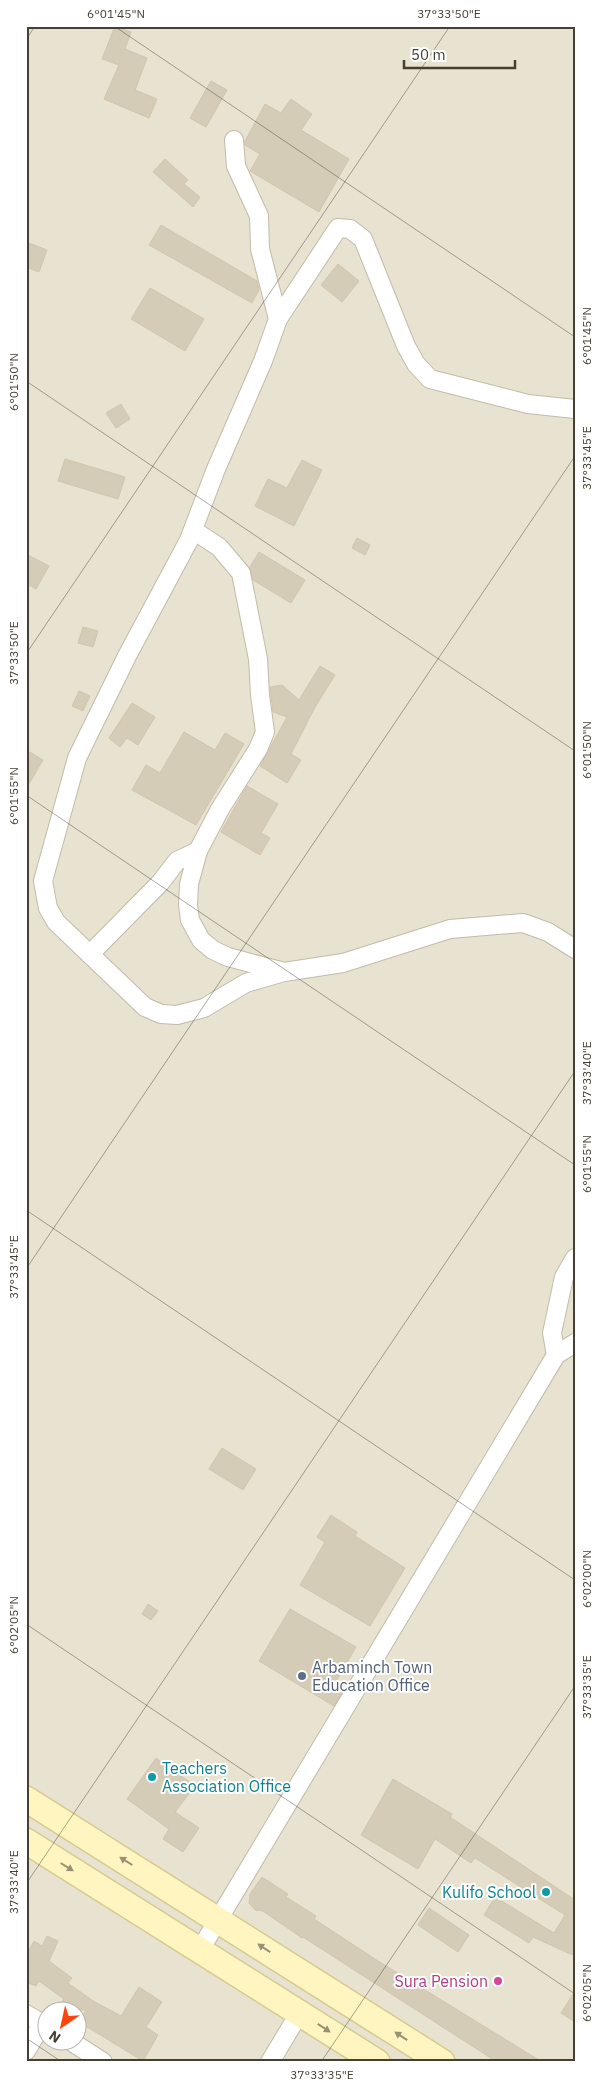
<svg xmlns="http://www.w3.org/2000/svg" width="601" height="2088" font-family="'IBM Plex Sans',sans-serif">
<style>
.residential{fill:#e8e2d1;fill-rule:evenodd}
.building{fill:#d5ccb8;stroke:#d1c5aa}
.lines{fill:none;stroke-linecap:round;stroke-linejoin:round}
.minor-casing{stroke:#c2bba8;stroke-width:20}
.secondary-casing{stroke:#d7ca8e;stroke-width:28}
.minor{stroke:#fff;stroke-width:18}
.secondary{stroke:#fff5c1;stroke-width:25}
.oneway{fill:#999173}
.ticks{fill:none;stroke:#454033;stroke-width:1;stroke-opacity:0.45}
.service-dot{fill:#5c6f8a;stroke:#fff;stroke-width:2}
.culture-dot{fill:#0f9aa8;stroke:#fff;stroke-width:2}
.hotel-dot{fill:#d1479c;stroke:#fff;stroke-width:2}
.labels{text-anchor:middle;stroke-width:4;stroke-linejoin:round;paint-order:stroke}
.service-label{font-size:16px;fill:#4e5e75;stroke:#fff;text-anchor:start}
.culture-label{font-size:16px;fill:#0d838f;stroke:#fff;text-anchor:start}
.hotel-label{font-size:16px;fill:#b23c85;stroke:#fff;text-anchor:end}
.neatline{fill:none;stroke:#454033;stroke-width:2}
.ticks-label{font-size:12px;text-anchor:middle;fill:#454033}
</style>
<rect width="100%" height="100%" fill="#f3f0e3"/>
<!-- residential -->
<path class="residential" d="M26,26H575V2062H26ZM48,2010H78V2040H48Z"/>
<!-- building -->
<g class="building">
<path d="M115,26L131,32L125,49L147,58L135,90L157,99L149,118L104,99L119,65L102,59Z"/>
<path d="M211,81L227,90L206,127L190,118Z"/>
<path d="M291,99L312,114L301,130L349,159L319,212L250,171L260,154L245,145V141L265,104L281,113Z"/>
<path d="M165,159L188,180L184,184L200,197L193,207L153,172Z"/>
<path d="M161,225L257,281L259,290L252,303L149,245Z"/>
<path d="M26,242L47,250L39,272L26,267Z"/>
<path d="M338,264L359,281L342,302L321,285Z"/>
<path d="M150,288L204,319L185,351L131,319Z"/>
<path d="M121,404L130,419L116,428L106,413Z"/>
<path d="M65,459L125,477L118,499L58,481Z"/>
<path d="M302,460L322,470L294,526L255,506L268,479L287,488Z"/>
<path d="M357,538L370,545L365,555L352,548Z"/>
<path d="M259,552L305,580L291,603L253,580L250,567Z"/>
<path d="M26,554L49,566L36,589L26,583Z"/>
<path d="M83,627L98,631L93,647L78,643Z"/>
<path d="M320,666L335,675L315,707L291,754L301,760L287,783L260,766L287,717L273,712L270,687L282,685L299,700Z"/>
<path d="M79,691L90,696L83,711L72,706Z"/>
<path d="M132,703L155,717L138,745L127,738L120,747L109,738Z"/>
<path d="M184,732L215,750L225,733L244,744L196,825L132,790L146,765L160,773Z"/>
<path d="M26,750L43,760L26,789Z"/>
<path d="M247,786L278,804L261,833L270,838L260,855L221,832Z"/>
<path d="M222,1448L256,1469L243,1490L209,1469Z"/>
<path d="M331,1515L357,1532L355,1536L405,1568L370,1626L300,1585L325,1542L317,1537Z"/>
<path d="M148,1604L158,1611L151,1620L142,1614Z"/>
<path d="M290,1609L356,1647L334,1685L343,1690L334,1706L259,1661Z"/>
<path d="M156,1758L195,1786L175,1812L199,1828L183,1852L163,1839L169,1829L127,1799Z"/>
<path d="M393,1779L452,1814L450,1817L575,1900V1956L533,1937L529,1943L484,1915L495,1897L554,1933L565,1915L475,1858L471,1863L435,1839L418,1869L361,1835Z"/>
<path d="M262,1877L288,1894L286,1897L316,1916L314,1919L378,1961L542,2062H497L303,1937L302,1938L263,1911L255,1910L249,1903L250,1894Z"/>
<path d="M429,1908L469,1935L458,1952L418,1925Z"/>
<path d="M47,1936L58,1941L49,1961L72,1978L68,1983L93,2001L121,2016L139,1987L162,2002L146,2027L158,2035L143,2061L79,2022L86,2010H56L64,1999L39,1981L36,1986L26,1982V1956L34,1941L42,1946Z"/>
<path d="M575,1991V2022L561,2013Z"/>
</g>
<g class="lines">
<defs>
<g id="minor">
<path d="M234,140L236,166L259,216L260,249L278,319L263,361L216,469L189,540L127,656L77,758L43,881L48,908L56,922L145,1007L161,1014L177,1015L204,1008L246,983L284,972L343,963L450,929L523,923L548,932L575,949"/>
<path d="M278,319L338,228L350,229L363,239L406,346L416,364L430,379L528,404L575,409"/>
<path d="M193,530L219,547L241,573L258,659L260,695L265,732L258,749L220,809L198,851L189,884L188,905L190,920L201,940L213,950L228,957L284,972"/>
<path d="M90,954L160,883L177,861L198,851"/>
<path d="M556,1355L552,1333L564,1277L575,1258"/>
<path d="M200,1950L556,1355L575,1343"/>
<path d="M26,2014L48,2027"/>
<path d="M69,2040L103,2062"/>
<path d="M26,2051L42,2024"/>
<path d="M270,2062L300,2012"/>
</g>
<g id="secondary">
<path d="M26,1799L442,2062"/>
<path d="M26,1841L377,2062"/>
</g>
</defs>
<!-- minor casing -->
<use href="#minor" class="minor-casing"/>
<!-- secondary casing -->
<use href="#secondary" class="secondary-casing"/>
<!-- minor -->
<use href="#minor" class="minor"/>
<!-- secondary -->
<use href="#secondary" class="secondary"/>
</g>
<!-- one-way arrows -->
<defs><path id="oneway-solid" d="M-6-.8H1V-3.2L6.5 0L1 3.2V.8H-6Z" transform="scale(1.25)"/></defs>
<g class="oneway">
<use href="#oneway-solid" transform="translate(126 1861) rotate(-148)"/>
<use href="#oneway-solid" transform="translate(67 1867) rotate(32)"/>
<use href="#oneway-solid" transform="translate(264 1948) rotate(-147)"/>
<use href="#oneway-solid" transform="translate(324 2028) rotate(33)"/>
<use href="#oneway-solid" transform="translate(401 2036) rotate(-147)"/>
</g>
<!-- ticks -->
<path class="ticks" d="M114,26L575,337M26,40L35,26M26,381L575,751M26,654L450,26M26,795L575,1165M26,1210L575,1580M26,1269L575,456M26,1624L575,1994M26,1884L575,1071M26,2038L62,2062M321,2062L575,1686"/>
<!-- markers -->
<circle class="service-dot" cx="302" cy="1676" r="5"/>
<g class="culture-dot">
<circle cx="152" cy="1777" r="5"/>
<circle cx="546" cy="1892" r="5"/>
</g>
<circle class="hotel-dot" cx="498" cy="1981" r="5"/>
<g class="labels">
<!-- service labels -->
<g class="service-label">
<text x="312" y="1673">Arbaminch Town<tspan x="312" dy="18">Education Office</tspan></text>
</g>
<!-- culture labels -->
<g class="culture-label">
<text x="162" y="1774">Teachers<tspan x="162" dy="18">Association Office</tspan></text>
<text x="536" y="1898" text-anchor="end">Kulifo School</text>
</g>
<!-- hotel labels -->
<g class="hotel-label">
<text x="488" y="1987">Sura Pension</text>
</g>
</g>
<!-- border -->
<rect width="601" height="2088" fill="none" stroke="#ffffff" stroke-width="55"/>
<!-- north arrow -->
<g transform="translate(62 2026) rotate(214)"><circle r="24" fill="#ffffff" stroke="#b5b3ad"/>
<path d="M0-4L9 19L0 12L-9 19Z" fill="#ff450e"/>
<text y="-8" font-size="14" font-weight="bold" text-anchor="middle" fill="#454033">N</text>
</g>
<!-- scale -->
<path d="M404 60v8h111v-8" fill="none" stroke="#454033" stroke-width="2.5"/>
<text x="411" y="60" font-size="15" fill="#454033" stroke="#ffffff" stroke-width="4" paint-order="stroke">50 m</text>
<rect x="28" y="28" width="546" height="2032" class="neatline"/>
<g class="ticks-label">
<text x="116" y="18">6°01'45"N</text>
<text x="449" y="18">37°33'50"E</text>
<text transform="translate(587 336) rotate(-90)" y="4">6°01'45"N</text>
<text transform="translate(14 382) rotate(-90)" y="4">6°01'50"N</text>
<text transform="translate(587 458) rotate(-90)" y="4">37°33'45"E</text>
<text transform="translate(14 653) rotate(-90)" y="4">37°33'50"E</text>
<text transform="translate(587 750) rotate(-90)" y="4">6°01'50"N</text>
<text transform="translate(14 796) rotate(-90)" y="4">6°01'55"N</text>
<text transform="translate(587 1073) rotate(-90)" y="4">37°33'40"E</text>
<text transform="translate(587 1164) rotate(-90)" y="4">6°01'55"N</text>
<text transform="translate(14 1267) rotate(-90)" y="4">37°33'45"E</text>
<text transform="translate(587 1579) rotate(-90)" y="4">6°02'00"N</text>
<text transform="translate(14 1625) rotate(-90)" y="4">6°02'05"N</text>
<text transform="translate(587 1687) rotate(-90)" y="4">37°33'35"E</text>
<text transform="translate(14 1882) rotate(-90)" y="4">37°33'40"E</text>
<text transform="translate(587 1993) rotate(-90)" y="4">6°02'05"N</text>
<text x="322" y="2079">37°33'35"E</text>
</g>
</svg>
